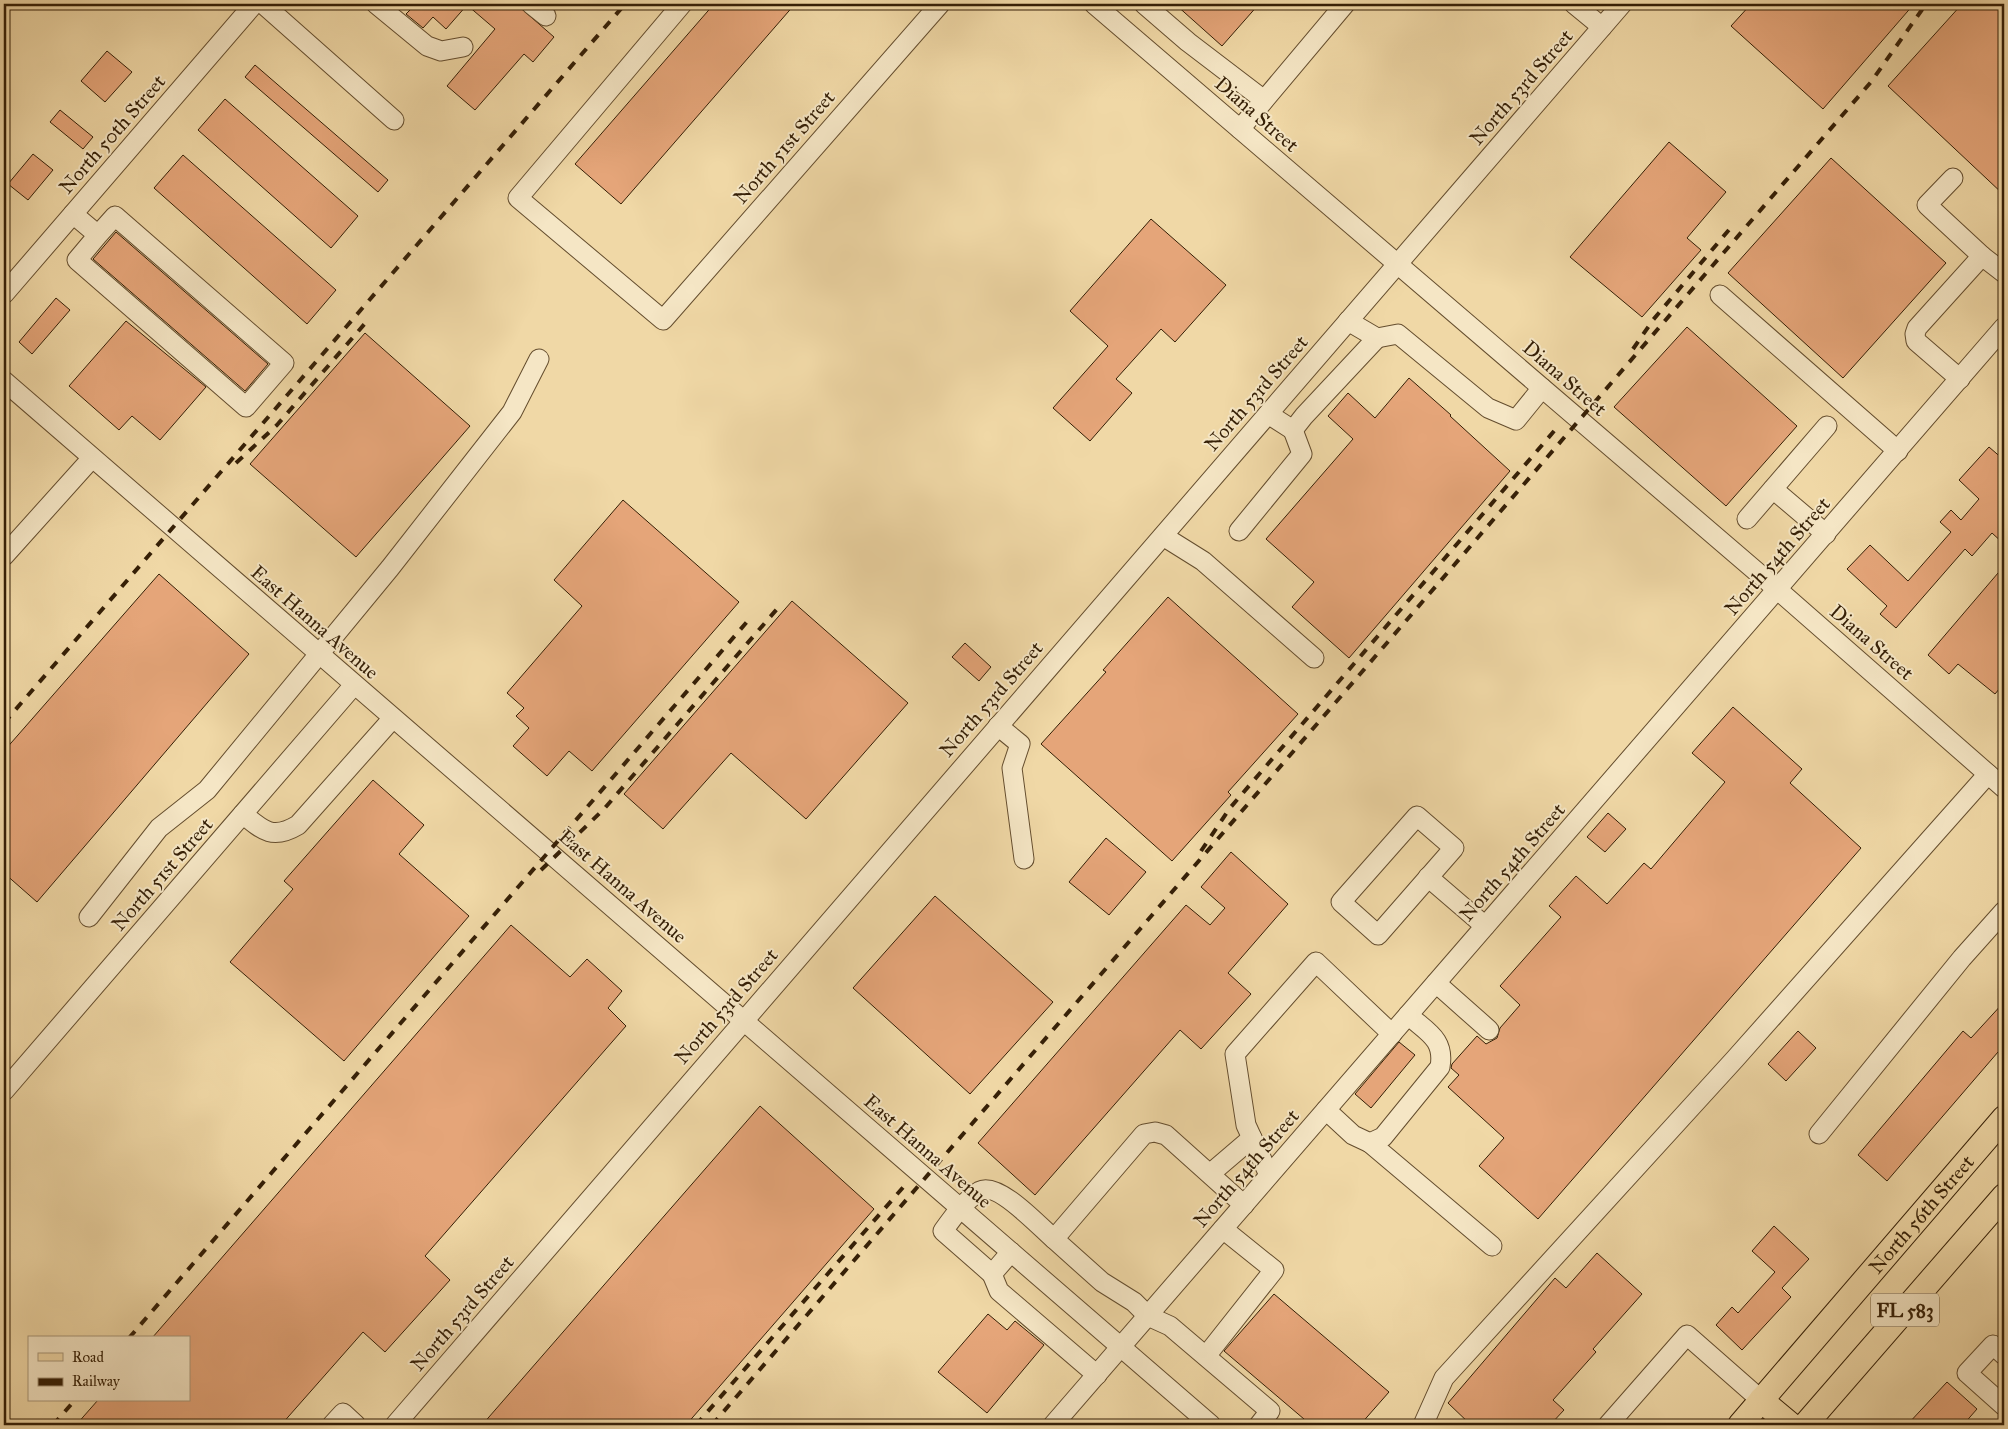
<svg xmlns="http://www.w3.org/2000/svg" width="2008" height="1429" font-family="'IM FELL Great Primer',serif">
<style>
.building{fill:#e5a579;stroke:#351f06}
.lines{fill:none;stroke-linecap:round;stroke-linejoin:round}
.minor-casing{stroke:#644d2e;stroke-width:21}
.major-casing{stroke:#351f06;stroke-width:26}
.minor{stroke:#f5e6c5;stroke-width:19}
.major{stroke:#f0d8a6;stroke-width:24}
.rail{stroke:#351f06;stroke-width:4;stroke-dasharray:9 9;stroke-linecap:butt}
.labels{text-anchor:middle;stroke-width:4;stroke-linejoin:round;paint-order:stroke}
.shield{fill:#f5e6c5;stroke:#6f5b3f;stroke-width:1}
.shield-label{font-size:19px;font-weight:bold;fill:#351f06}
.street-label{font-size:20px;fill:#351f06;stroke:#f5e6c5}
</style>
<rect width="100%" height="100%" fill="#f0d8a6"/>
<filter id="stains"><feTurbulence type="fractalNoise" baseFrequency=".004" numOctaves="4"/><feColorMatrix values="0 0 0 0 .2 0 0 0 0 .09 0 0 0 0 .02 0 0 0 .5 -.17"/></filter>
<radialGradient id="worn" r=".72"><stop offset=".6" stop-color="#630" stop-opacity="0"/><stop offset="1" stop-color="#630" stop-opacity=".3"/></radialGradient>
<!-- building -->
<g class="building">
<path d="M416,4H516L554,37L533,62L524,54L475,110L447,86L495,29L467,5L446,29L433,17L423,28L406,14Z"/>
<path d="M714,4H795L621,204L575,164Z"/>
<path d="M1175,4H1259L1222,46Z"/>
<path d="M1751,4H1914L1823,109L1731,26Z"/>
<path d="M1962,4H2004V195L1888,86Z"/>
<path d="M107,51L132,72L105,102L81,81Z"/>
<path d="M255,65L388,180L378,192L245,77Z"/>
<path d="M225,99L358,216L331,248L198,130Z"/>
<path d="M60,110L93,137L83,149L50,122Z"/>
<path d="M1669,142L1726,192L1687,238L1701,250L1642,317L1570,257Z"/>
<path d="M33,154L53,170L28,200L8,184Z"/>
<path d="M183,155L336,290L307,324L154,188Z"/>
<path d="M1831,158L1946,263L1843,378L1728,273Z"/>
<path d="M1151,219L1226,285L1175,342L1161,329L1116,379L1132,393L1090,441L1053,408L1108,346L1070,311Z"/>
<path d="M116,232L268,364L245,391L93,259Z"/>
<path d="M56,298L70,310L32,354L19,342Z"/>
<path d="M126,321L206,387L160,440L132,416L119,430L69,386Z"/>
<path d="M1687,327L1797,426L1726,506L1614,407Z"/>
<path d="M365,333L470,426L356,557L250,464Z"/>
<path d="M1409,378L1451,415L1450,416L1510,471L1349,658L1292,607L1314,582L1266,539L1353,439L1328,416L1348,393L1375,418Z"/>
<path d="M1989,447L2004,460V544L1992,533L1972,556L1965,549L1896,628L1880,614L1887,606L1847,569L1870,545L1908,581L1951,532L1940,522L1951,510L1961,520L1979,499L1959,480Z"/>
<path d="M623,500L739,602L592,771L569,751L547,776L513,746L529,728L516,716L524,708L507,693L582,606L554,580Z"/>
<path d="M2004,566V683L1995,694L1958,664L1949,674L1928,655Z"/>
<path d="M159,574L249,654L37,902L4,873V751Z"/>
<path d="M1168,597L1298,714L1228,792L1231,795L1172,861L1041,744L1106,672L1103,670Z"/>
<path d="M792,601L908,703L806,819L731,753L663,829L624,794Z"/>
<path d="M965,643L991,667L979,681L952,657Z"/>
<path d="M1733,707L1802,769L1790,783L1861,848L1538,1219L1479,1166L1504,1138L1448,1087L1459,1075L1451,1068L1452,1064L1477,1036L1486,1044L1497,1038L1500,1028L1520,1005L1500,986L1561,917L1549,906L1576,876L1607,904L1644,863L1651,869L1725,782L1692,753Z"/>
<path d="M373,780L424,825L399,854L469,916L344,1061L230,962L293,889L284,881Z"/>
<path d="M1608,813L1626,829L1605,852L1587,837Z"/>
<path d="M1106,838L1146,872L1109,915L1069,882Z"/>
<path d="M1231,852L1288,904L1228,973L1251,994L1201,1049L1180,1030L1035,1195L978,1143L1186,905L1210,925L1225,908L1201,887Z"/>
<path d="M935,896L1053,1002L970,1094L853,988Z"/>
<path d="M511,925L570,977L587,959L622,991L608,1008L626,1026L425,1256L450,1280L385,1352L363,1332L281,1425H76L98,1400H189V1338H152Z"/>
<path d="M2004,1002V1058L1998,1052L1887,1181L1858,1155L1963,1031L1971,1038Z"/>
<path d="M1798,1031L1816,1048L1786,1081L1768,1064Z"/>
<path d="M1399,1042L1415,1055L1371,1108L1355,1094Z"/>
<path d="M760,1106L874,1209L686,1425H482Z"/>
<path d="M1774,1226L1809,1259L1782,1288L1791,1297L1742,1350L1716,1325L1732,1307L1738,1313L1775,1272L1752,1251Z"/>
<path d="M1597,1253L1642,1294L1593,1349L1596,1352L1553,1400L1564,1410L1550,1425H1471L1448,1403L1555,1278L1566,1288Z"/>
<path d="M1274,1294L1389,1392L1360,1425H1311L1224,1351Z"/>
<path d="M988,1314L1007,1330L1015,1321L1044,1345L987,1413L938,1372Z"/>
<path d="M1947,1382L1977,1409L1963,1425H1907Z"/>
</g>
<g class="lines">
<defs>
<g id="minor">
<path d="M263,4L394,120"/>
<path d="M376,4L427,46L441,51L463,47"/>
<path d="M531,4L546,16"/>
<path d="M682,4L518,198L663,320L940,4"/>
<path d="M1094,4L1778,590L2004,788"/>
<path d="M1144,4L1188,42L1264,100"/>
<path d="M1574,4L1602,27"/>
<path d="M1240,129L1345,4"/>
<path d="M1953,178L1927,205L1982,256"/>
<path d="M73,214L98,235L77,260L246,407L284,363L115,216L98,235"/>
<path d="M4,294L254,4"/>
<path d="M1720,295L1898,451"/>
<path d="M1348,321L1377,338L1398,334L1488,408L1516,420L1542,388"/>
<path d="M1960,379L1916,341L1915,334L1917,328L1982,256L2004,273"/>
<path d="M4,381L1211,1425"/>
<path d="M1268,414L1293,430L1304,416L1377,338"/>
<path d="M1773,489L1826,534"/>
<path d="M1747,519L1827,426"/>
<path d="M1239,531L1302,454L1293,430"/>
<path d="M1163,536L1203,561L1314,658"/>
<path d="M4,556L92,458"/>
<path d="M998,726L1020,744L1012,768L1024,859"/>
<path d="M243,814C263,831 273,840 298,825L393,718"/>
<path d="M1417,816L1454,848L1378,935L1341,902Z"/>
<path d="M1428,877L1485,926"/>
<path d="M89,917L159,828L207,790L390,568L512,412L539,359"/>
<path d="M1436,983L1489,1030"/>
<path d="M4,1091L354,685"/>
<path d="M1326,1110L1353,1135L1370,1143L1383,1137L1440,1067C1445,1039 1427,1032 1408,1015"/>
<path d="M1819,1134L1962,958L2004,911"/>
<path d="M1370,1143L1492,1246"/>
<path d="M1211,1173L1252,1138"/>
<path d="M1269,1175L1246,1125L1235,1054L1316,962L1392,1034"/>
<path d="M1244,1205L1166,1135L1155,1132L1144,1134L1054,1239L1102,1282L1134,1302L1148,1316L1170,1326L1270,1411L1259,1425"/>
<path d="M1011,1252L992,1274L999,1291L1097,1375"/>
<path d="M992,1274L943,1231C953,1217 965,1200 980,1191C998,1181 1040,1227 1054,1239"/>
<path d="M2004,1355L1993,1345L1967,1373L2004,1406"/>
<path d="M1206,1356L1274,1270L1223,1229"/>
<path d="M332,1425L343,1413L356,1425"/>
<path d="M395,1425L1622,4"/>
<path d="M1053,1425L2004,327"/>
<path d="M1423,1425L1444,1378L1735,1059L1988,774"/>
<path d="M1608,1425L1687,1335L1761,1400"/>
</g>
<g id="major">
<path d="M1761,1400L1791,1425"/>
<path id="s1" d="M1740,1425L2004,1118"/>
<path d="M1805,1425L2004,1196"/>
</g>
</defs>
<!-- minor casing -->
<use href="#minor" class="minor-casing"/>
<!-- major casing -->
<use href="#major" class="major-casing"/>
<!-- minor -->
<use href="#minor" class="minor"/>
<!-- major -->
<use href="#major" class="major"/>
<!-- rail -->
<g class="rail">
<path d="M1633,349L1653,320L1733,225"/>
<path d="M236,463L277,425L368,320"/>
<path d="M4,723L625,4"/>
<path d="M1201,851L1230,808L1555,430"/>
<path d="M541,870L604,809L777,609"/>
<path d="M129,1338L752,616"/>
<path d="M53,1425L75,1400"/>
<path d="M696,1425L906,1184"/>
<path d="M712,1425L1871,82L1926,4"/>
</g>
</g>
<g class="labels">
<!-- shield labels -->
<rect class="shield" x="1871" y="1293.5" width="68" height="33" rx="4"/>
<g class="shield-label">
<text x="1905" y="1317">FL 583</text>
</g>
<!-- street labels -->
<g class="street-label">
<text transform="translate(1521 87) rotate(-49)" y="7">North 53rd Street</text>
<text transform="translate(1257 114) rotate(41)" y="7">Diana Street</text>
<text transform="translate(112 134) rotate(-49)" y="7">North 50th Street</text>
<text transform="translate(784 147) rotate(-49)" y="7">North 51st Street</text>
<text transform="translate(1565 378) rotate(41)" y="7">Diana Street</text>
<text transform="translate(1256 393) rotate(-49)" y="7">North 53rd Street</text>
<text transform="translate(1777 556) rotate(-49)" y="7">North 54th Street</text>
<text transform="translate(315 622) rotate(41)" y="7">East Hanna Avenue</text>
<text transform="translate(1872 642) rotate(41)" y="7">Diana Street</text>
<text transform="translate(991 699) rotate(-49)" y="7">North 53rd Street</text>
<text transform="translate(1512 862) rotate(-49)" y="7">North 54th Street</text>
<text transform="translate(162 874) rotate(-49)" y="7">North 51st Street</text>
<text transform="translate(623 886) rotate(41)" y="7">East Hanna Avenue</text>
<text transform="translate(726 1006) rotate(-49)" y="7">North 53rd Street</text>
<text transform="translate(928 1151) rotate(41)" y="7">East Hanna Avenue</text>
<text transform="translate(1246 1168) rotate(-49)" y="7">North 54th Street</text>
<text dy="7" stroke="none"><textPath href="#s1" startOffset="278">North 56th Street</textPath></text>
<text transform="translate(462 1313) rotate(-49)" y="7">North 53rd Street</text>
</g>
</g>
<!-- margin -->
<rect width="2008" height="1429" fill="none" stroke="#f0d8a6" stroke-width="20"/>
<rect x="5" y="5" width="1998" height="1419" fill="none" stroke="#351f06" stroke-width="2.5"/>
<rect x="10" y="10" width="1988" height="1409" fill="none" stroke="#351f06"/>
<!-- legend -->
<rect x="28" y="1336" width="162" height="65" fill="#f5e6c5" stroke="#a89679"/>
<rect x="38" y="1353" width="25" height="8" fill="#f0d8a6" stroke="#a89679"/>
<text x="72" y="1362" font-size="15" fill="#351f06">Road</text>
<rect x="38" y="1378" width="25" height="8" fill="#351f06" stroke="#a89679"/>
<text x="72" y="1386" font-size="15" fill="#351f06">Railway</text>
<rect width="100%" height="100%" filter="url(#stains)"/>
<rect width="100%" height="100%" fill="url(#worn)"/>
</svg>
